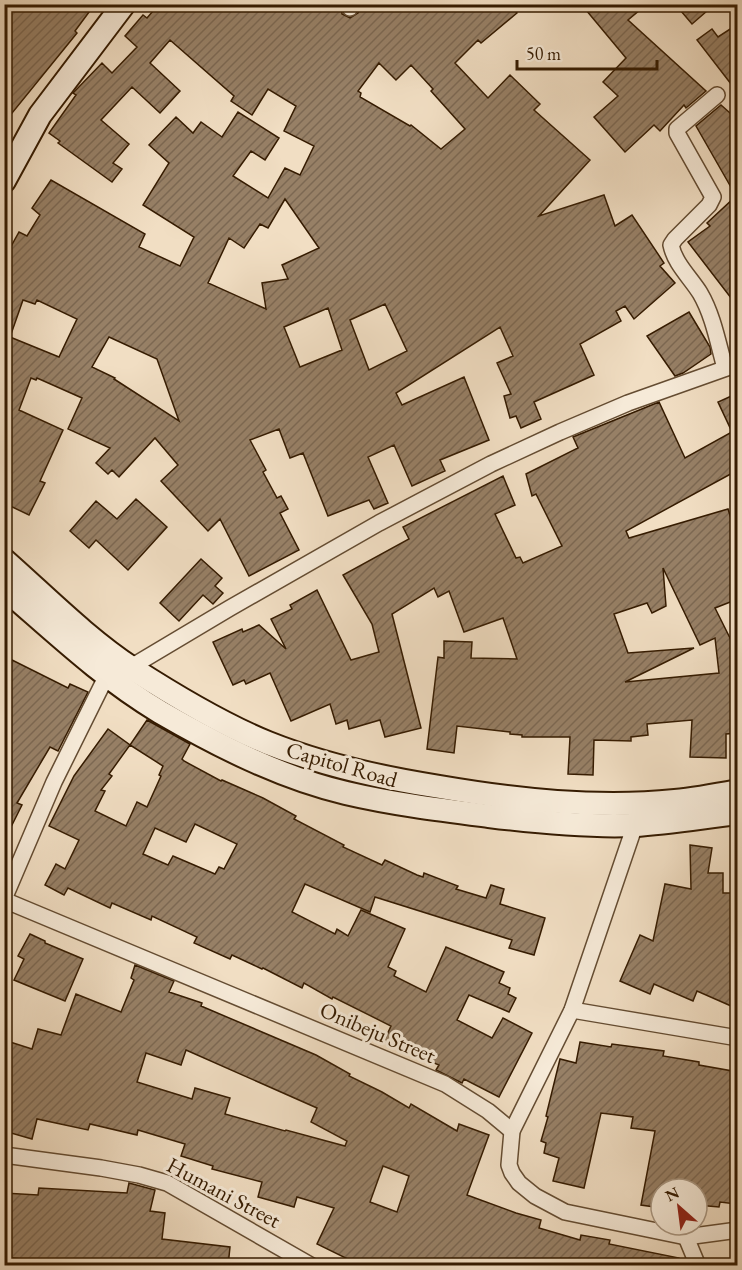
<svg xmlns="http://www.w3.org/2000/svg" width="742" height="1270" font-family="'EB Garamond',serif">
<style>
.building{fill:url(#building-hatch);stroke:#351b01;stroke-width:1.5;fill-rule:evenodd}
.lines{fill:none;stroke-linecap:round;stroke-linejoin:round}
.street-casing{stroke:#644c32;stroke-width:18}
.secondary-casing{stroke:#351b01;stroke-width:26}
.street{stroke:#f6ead8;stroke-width:15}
.secondary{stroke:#f6ead8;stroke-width:22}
.labels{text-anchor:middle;stroke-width:6;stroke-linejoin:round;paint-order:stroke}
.street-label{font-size:22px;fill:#351b01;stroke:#f6ead8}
</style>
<defs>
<pattern id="building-hatch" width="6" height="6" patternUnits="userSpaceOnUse" patternTransform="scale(1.5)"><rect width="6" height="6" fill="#978066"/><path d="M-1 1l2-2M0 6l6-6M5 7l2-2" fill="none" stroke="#7c6852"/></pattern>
</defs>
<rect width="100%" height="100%" fill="#f1dec3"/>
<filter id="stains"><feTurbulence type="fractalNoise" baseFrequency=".00333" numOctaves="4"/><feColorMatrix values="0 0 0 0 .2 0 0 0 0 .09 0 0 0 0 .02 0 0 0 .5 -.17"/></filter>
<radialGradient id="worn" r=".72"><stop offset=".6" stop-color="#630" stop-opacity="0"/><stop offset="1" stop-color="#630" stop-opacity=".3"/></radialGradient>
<!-- building -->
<g class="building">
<path d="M4,4H95L75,31L77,33L4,123Z"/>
<path d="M159,4H341L342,14L350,18L358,13L362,4H510L517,13L481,43L478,40L455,63L488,98L510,75L540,104L534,110L590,160L539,216L604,195L615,226L632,215L664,263L660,266L675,283L634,319L625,306L616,311L621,321L580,344L594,375L534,402L541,419L521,428L516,416L510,418L504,396L511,394L497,363L513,356L500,327L396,393L402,405L464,377L489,440L440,460L445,471L412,486L394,445L368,457L388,503L374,509L369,500L328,516L303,453L290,458L279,429L250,440L266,470L263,472L277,498L281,496L288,509L280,513L299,550L249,576L220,519L208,531L161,481L178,465L155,438L119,477L112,470L108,474L96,463L110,448L68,429L82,398L37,378L36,380L31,378L19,410L63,430L40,481L45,483L29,515L4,503V259L19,232L27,236L40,215L32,208L51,180L145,234L139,247L180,266L194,237L143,205L169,163L149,145L176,117L193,133L201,122L222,137L238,112L279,138L265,160L251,151L233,176L268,198L285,168L300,175L314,146L284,131L296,106L268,89L252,115L231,101L234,96L170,40L150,63L180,91L160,113L132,87L101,120L129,144L113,163L122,169L112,182L58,143L60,141L49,133L76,95L73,93L102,63L112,73L137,47L125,36L143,15L147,18ZM379,63L396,80L411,65L433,89L431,91L465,129L441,149L411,125L410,126L360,97L361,93L358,91ZM285,199L319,248L282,265L288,279L262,283L266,309L208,283L229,238L244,248L260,224L268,228ZM23,300L35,304L37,300L77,319L59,357L10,337ZM385,304L407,351L369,370L350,320ZM328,308L342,350L300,367L284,327ZM109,337L157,359L179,421L114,379L115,378L92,367Z"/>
<path d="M581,4H647L628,20L706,91L686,108L684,105L660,131L654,125L625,152L594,117L618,96L603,82L626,58Z"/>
<path d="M675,4H715L692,24Z"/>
<path d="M738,24V93L697,40L712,29L718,37Z"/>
<path d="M721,105L738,120V307L688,242L710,226L707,223L736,196L696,126Z"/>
<path d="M689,312L710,347L711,354L683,373L675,376L647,336Z"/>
<path d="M738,393V470L626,531L629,538L728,509L735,531L738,530V551L732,553L736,562L733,564L738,576V599L715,608L733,644H738V733L726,734V758L690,757L692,720L647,724L648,735L631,737V741L594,740L593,775L568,774L570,737H522V735L510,734V732L457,726L454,753L427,749L438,657L444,658V641L472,642L471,658L517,659L503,618L464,632L449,591L438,597L434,588L392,614L421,728L385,737L380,720L349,729L347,720L336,724L330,704L291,721L270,673L246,684L244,680L233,685L213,642L242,629L243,632L259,625L286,649L271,619L292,609L290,605L317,590L351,660L379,652L372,624L343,575L409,539L403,527L503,476L515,505L495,514L516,558L520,557L523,563L562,546L536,494L532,496L526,474L578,448L573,437L659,402L685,458L732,432L718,402ZM663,568L700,645L715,638L719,673L625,682L694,648L628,653L614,614L647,603L652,613L666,606Z"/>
<path d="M136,499L167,527L128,570L96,540L89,548L70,531L96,501L117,519Z"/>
<path d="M201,559L222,578L215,586L223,593L213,604L203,595L179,621L160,603Z"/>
<path d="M4,656L68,688L70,684L88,692L58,751L50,747L17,803L22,805L4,841Z"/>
<path d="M147,720L190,744L182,759L184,761L221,781L222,780L263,798L296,816L294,819L344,845L343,847L382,865L385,860L417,875L423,877L424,873L458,886L456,889L486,898L491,885L504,889L500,904L545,918L534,955L509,948L512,940L375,897L370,912L305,884L292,912L335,934L337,929L348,936L361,910L405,929L388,967L396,971L394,976L426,992L446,947L504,972L499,983L510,988L508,994L516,998L509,1012L469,995L457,1020L492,1038L503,1018L532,1033L499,1097L464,1079L462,1083L436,1070L439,1065L384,1041L391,1026L333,997L332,999L304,983L302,988L263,968L262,969L232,955L230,959L194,943L197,937L152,916L151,920L112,903L110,908L68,888L64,895L45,885L56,864L65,869L79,840L49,826L74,776L108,729L130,745L109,774L112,776L101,790L105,791L95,811L126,826L137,802L147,807L161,776L159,775L163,766L130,745ZM195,824L237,844L224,869L219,867L215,874L173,856L168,865L143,854L155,828L186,842Z"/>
<path d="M690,845L712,848L708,873H723V893H738V1009L697,991L693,1001L654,984L650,994L620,981L640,935L653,941L665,884L691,889Z"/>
<path d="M30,934L45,941V943L83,959L65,1001L14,980L24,959L18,956Z"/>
<path d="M135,965L174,981L169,992L202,1003L201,1006L316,1055L350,1074L349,1076L382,1092L409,1108L411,1104L457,1131L459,1124L489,1135L467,1195L516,1213L541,1220L539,1228L580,1240L581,1235L610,1240L609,1244L679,1258L678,1266H350L352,1261L317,1244L334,1208L297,1197L294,1207L258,1197L262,1182L212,1169L213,1166L181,1156L185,1144L138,1130L137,1135L90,1124L88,1130L37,1119L32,1139L4,1131V1119L9,1104L4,1103V1040L32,1049L38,1029L61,1035L76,994L121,1012L134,980L131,978ZM186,1050L317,1108L311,1122L347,1141L345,1146L286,1130L285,1131L225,1114L230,1098L195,1088L192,1099L137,1082L146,1053L181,1065ZM383,1166L409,1176L397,1212L370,1202Z"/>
<path d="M580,1042L611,1047L612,1044L664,1051L663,1056L699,1062V1065L738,1072L736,1204L720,1202L719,1207L697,1205V1189H661V1208L641,1205L655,1131L631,1128L633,1117L601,1113L584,1188L553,1181L559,1158L544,1153L546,1143L541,1141L548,1117L546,1116L560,1059L576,1063Z"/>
<path d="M129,1183L155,1190L150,1211L165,1213L162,1239L230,1247L228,1266H148L125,1263V1266H85L4,1257V1193L38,1195L39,1188L127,1193Z"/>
</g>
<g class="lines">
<defs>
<g id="street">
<path d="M350,8L352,4"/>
<path d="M717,95L677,129V133L713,197L709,205L675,239L671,245C675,264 690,277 700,293C713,315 718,343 725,368"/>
<path d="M131,667L230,608L379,523L491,464L560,432L628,403L738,364"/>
<path d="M636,816L635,825L572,1010L512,1131L509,1165L512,1173L519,1183L535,1196L565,1212L686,1237L738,1230"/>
<path d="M4,899L54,782L107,675"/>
<path d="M4,900L445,1084L488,1111L512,1131"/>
<path d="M572,1010L738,1038"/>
<path d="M4,1155L101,1168L139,1175L167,1183L312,1266"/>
<path d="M686,1237L698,1266"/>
</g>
<g id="secondary">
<path d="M4,181L40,115L124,4"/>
<path d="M4,560C46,597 86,638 133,669C175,696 221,724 268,743C323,765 382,778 440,787C516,800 597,809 675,801C696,799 717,795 738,791"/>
<path d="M4,588C54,631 103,678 160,712C217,745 281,778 346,793C393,804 442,810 489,816C537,822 586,827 634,825C669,823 703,817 738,813"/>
</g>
</defs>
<!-- street casing -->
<use href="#street" class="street-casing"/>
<!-- secondary casing -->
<use href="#secondary" class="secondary-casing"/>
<!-- street -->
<use href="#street" class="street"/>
<!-- secondary -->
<use href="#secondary" class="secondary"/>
</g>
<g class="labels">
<!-- street labels -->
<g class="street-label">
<text transform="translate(342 764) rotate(16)" y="8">Capitol Road</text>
<text transform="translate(378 1032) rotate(23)" y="8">Onibeju Street</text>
<text transform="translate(224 1192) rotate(28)" y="8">Humani Street</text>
</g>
</g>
<!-- margin -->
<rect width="742" height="1270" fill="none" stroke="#f1dec3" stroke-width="24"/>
<rect x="6" y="6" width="730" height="1258" fill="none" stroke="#351b01" stroke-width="3"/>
<rect x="12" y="12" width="718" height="1246" fill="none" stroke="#351b01" stroke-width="1.5"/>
<!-- north arrow -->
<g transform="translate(679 1207) rotate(332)"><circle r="28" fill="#f6ead8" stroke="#a99782" stroke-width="1.5"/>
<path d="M0-4.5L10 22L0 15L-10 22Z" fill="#8f2418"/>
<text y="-9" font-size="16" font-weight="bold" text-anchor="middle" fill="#351b01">N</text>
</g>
<!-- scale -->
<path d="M517 60v9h140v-9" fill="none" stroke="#351b01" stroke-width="3"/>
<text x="526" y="60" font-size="18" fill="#351b01" stroke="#f6ead8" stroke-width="4.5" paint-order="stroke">50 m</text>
<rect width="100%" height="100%" filter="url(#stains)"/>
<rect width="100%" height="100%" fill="url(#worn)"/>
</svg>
